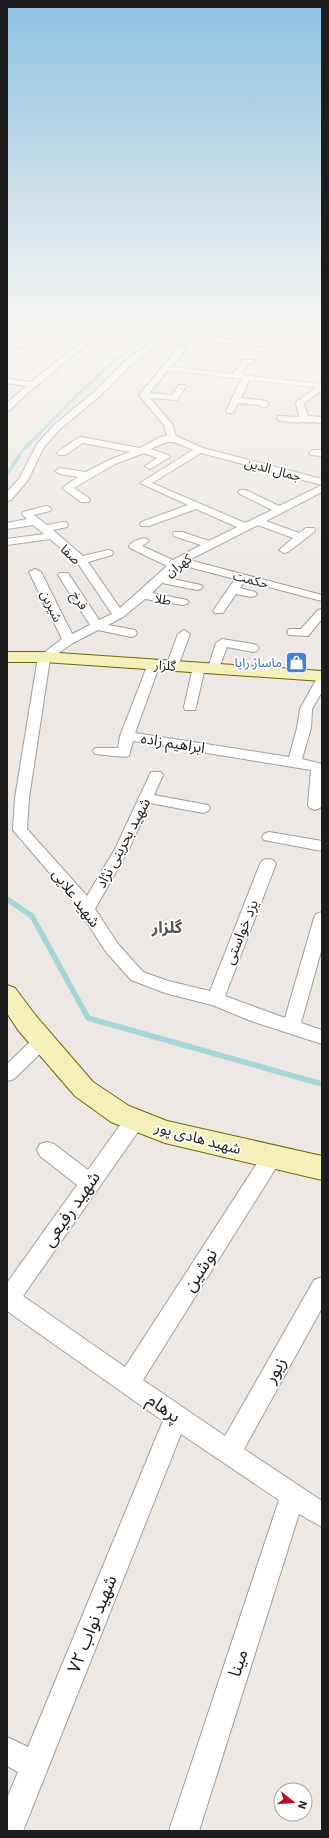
<svg xmlns="http://www.w3.org/2000/svg" width="329" height="1838" font-family="'Exo 2','Noto Sans Arabic',sans-serif">
<style>
.lines{fill:none;stroke-linecap:round;stroke-linejoin:round}
.stream-far2{stroke:#a6d5d9;stroke-width:3}
.stream-far1{stroke:#a6d5d9;stroke-width:3.5}
.stream{stroke:#a6d5d9;stroke-width:5.5}
.lane-casing{stroke:#9e9e9e;stroke-width:5}
.street-casing{stroke:#9e9e9e;stroke-width:2}
.secondary-casing{stroke:#6d670b;stroke-width:2}
.lane{stroke:#fff;stroke-width:4}
.street{fill:#fff;fill-rule:evenodd}
.secondary{fill:#f5efba;fill-rule:evenodd}
.labels{text-anchor:middle;stroke-width:3.5;stroke-linejoin:round;paint-order:stroke}
.far-street-label{font-size:13px;fill:#1d1d1d;stroke:#fff}
.far-shop-label{font-size:13px;fill:#366cbe;stroke:#fff;text-anchor:end}
.street-label{font-size:15px;fill:#1d1d1d;stroke:#fff}
.neighbourhood-label{font-size:16px;font-weight:bold;fill:#505050;stroke:#fff}
.near-street-label{font-size:18px;fill:#1d1d1d;stroke:#fff}
</style>
<rect width="100%" height="100%" fill="#ede8e3"/>
<g class="lines">
<!-- stream-far2 -->
<path class="stream-far2" d="M18,457L23,450C68,405 111,357 165,323"/>
<!-- stream-far1 -->
<path class="stream-far1" d="M7,474L19,456"/>
<!-- stream -->
<path class="stream" d="M7,899L32,916L88,1018L322,1084"/>
<defs>
<path id="lane" d="M165,368L322,386"/>
<g id="street">
<path d="M105,323H113L23,397L10,410L7,411V403L26,386L7,383V379L31,382L84,340L42,334L38,332L39,330L89,336Z"/>
<path d="M177,323H185L173,333L267,343L271,345L267,347L168,337L131,365L100,396L60,429L44,447L28,480L11,500L7,501V492L19,479L37,444L54,425L94,392L125,361Z"/>
<path d="M256,323L295,329L301,326L322,328V332L303,330L297,333L243,326L239,324Z"/>
<path d="M7,341L22,343L26,345L22,347L7,345Z"/>
<path d="M179,347H182L186,349L149,393L172,395L179,385H185L186,387L177,400L150,398L172,424L176,436L203,448L322,479V485L201,453L152,483L245,523L272,510L240,494L238,492L240,490H246L279,506L322,485V492L266,521L299,533L306,528H314L315,530L314,532L288,552L284,553L279,550L293,538L258,525L189,560L322,595V601L245,581L240,588L255,592L257,594L255,596L251,597L236,594L223,613H215L213,611L235,579L181,565L168,578L201,585L203,587L201,589L197,590L162,583L152,593L187,600L189,602L187,604L183,605L145,599L123,617L108,625L135,630L137,633L135,636L131,637L98,630L73,643L50,659L29,798L27,829L87,896L115,849L151,772H161L163,775L154,795L208,805L210,808L208,811L203,813L150,803L129,849L95,909L118,944L143,972L168,981L210,991L260,864L263,860L268,859L273,860L276,864L225,996L285,1018L314,918L316,914L322,912V948L301,1023L322,1030V1044L251,1021L212,1005L165,993L131,980L106,952L71,898L13,830L15,798L38,657L62,639L29,572L35,569L41,572L72,634L90,625L58,575L60,573H68L99,620L112,614L77,562L50,539L7,545V539L44,534L33,525L7,529V523L27,519L22,514L23,512L46,506L50,507L51,509L50,511L34,515L47,525L63,522L67,523L68,525L67,527L53,530L83,556L108,550L112,551L113,553L112,555L88,562L120,608L167,566L130,548L129,546C133,541 141,537 148,539L149,541L142,546L173,560L201,545L174,536L173,534L174,532H182L209,541L237,527L196,509L149,526H141L140,524L141,522L188,505L140,483L193,450C172,441 172,438 151,449L168,455L170,457L150,469L145,466L157,458L144,453L115,464L74,488L89,498L90,500L89,502H81L62,488L78,477L60,474L55,471L60,468L86,472L109,460L130,452L83,443L65,455H59L57,453L59,451L78,438L81,437L140,448L160,437L167,436L164,425L139,395Z"/>
<path d="M243,360H252L256,362L248,364L238,378H232L231,376Z"/>
<path d="M243,376H249L250,378L241,398L267,401L268,405L264,408L260,405L238,403L233,413H227L226,411Z"/>
<path d="M322,383V390L304,403L308,416L322,417V423C307,421 293,424 278,420L277,418L278,416L299,417L296,402Z"/>
<path d="M314,450H322V456L311,455L309,453L311,451Z"/>
<path d="M322,609V619L308,636L289,635L287,632L289,629H301L318,610Z"/>
<path d="M184,630L190,634L178,666L176,669H168L166,666L178,634Z"/>
<path d="M222,639L253,644L257,645L259,648L257,651L253,652L227,647L218,671H210L208,668L216,643Z"/>
<path d="M154,660L158,661L160,664L135,733L289,757L297,728L300,709L316,680L318,677L322,676V692L312,709L311,728L302,759L322,764V805L320,808L315,810L310,808L308,805L311,770L133,741L129,756L124,757L95,754L93,751L95,748H118L120,736L148,664L150,661Z"/>
<path d="M199,663L203,664L205,667L196,707L195,710H185L184,707L193,667L195,664Z"/>
<path d="M269,832L322,841V851L264,840L262,837L264,834Z"/>
<path d="M42,1034L48,1036L51,1041L48,1046L14,1079L7,1081V1064L36,1036Z"/>
<path d="M135,1112L142,1114L144,1120L142,1126L23,1296L125,1367L265,1151L272,1149L279,1151L282,1157L279,1163L143,1380L225,1436L314,1280L322,1277V1308L244,1449L322,1501V1527L299,1514L199,1831H169L279,1500L181,1434L23,1831H7V1798L18,1772L7,1766V1737L28,1747L163,1421L7,1311V1283L77,1185L40,1156L37,1150L40,1144L47,1142L54,1144L88,1170L128,1114Z"/>
</g>
<g id="secondary">
<path d="M7,323H18L11,330L7,331Z"/>
<path d="M7,652H44L322,671V681L44,662H7Z"/>
<path d="M7,985L15,988L36,1016L93,1082L129,1106L167,1121L322,1156V1180L165,1143L111,1122L75,1096L18,1030L7,1013Z"/>
</g>
</defs>
<!-- lane casing -->
<use href="#lane" class="lane-casing"/>
<!-- street casing -->
<use href="#street" class="street-casing"/>
<!-- secondary casing -->
<use href="#secondary" class="secondary-casing"/>
<!-- lane -->
<use href="#lane" class="lane"/>
<!-- street -->
<use href="#street" class="street"/>
<!-- secondary -->
<use href="#secondary" class="secondary"/>
</g>
<!-- sky -->
<linearGradient id="sky" x2="0" y2="1"><stop stop-color="#8dc1e2"/><stop offset="0.56" stop-color="#f7f5f2"/><stop offset="1" stop-color="#f7f5f2" stop-opacity="0"/></linearGradient>
<rect width="329" height="581" fill="url(#sky)"/>
<!-- icons -->
<defs>
<symbol id="shop-square" viewBox="-11 -11 22 22"><rect x="-9" y="-9" width="18" height="18" rx="4" fill="#3f7fe0" stroke="#fff"/><path d="M-5-2.5h2.3a2.7 3.5 0 0 1 5.4 0H5L5.5 6h-11ZM-1.5-2.5h3a1.5 2.3 0 0 0-3 0Z" fill="#fff"/></symbol>
</defs>
<g fill-rule="evenodd">
<use href="#shop-square" x="284" y="650" width="25" height="25"/>
</g>
<g class="labels">
<!-- far-street labels -->
<g class="far-street-label">
<text transform="translate(273 469) rotate(15)" y="5">جمال الدین</text>
<text transform="translate(71 554) rotate(43)" y="5">صفا</text>
<text transform="translate(178 565) rotate(-36)" y="5">کهران</text>
<text transform="translate(251 579) rotate(15)" y="5">حکمت</text>
<text transform="translate(163 599) rotate(10)" y="5">طلا</text>
<text transform="translate(80 600) rotate(57)" y="5">فرخ</text>
<text transform="translate(52 606) rotate(64)" y="5">شیرین</text>
<text transform="translate(165 665) rotate(4)" y="5">گلزار</text>
</g>
<!-- far-shop labels -->
<g class="far-shop-label">
<text x="282" y="667">ماساژ رایا</text>
</g>
<!-- street labels -->
<g class="street-label">
<text transform="translate(173 743) rotate(9)" y="5">ابراهیم زاده</text>
<text transform="translate(123 843) rotate(-62)" y="5">شهید بحرینی نژاد</text>
<text transform="translate(76 898) rotate(53)" y="5">شهید علایی</text>
<text transform="translate(241 932) rotate(-68)" y="5">یزد خواستی</text>
<text transform="translate(198 1138) rotate(15)" y="5">شهید هادی پور</text>
</g>
<!-- neighbourhood labels -->
<g class="neighbourhood-label">
<text x="167" y="933">گلزار</text>
</g>
<!-- near-street labels -->
<g class="near-street-label">
<text transform="translate(71 1209) rotate(-55)" y="6">شهید رفیعی</text>
<text transform="translate(200 1270) rotate(-57)" y="6">نوشین</text>
<text transform="translate(275 1370) rotate(-61)" y="6">زیور</text>
<text transform="translate(164 1408) rotate(35)" y="6">پرهام</text>
<text transform="translate(92 1624) rotate(-68)" y="6">شهید نواب ۷۲</text>
<text transform="translate(238 1663) rotate(-72)" y="6">مینا</text>
</g>
</g>
<!-- border -->
<rect width="329" height="1838" fill="none" stroke="#1d1d1d" stroke-width="16"/>
<!-- north arrow -->
<g transform="translate(293 1802) rotate(107)"><circle r="19" fill="#ffffff" stroke="#a5a5a5"/>
<path d="M0-3L7 15L0 10L-7 15Z" fill="#be0c29"/>
<text y="-6" font-size="11" font-weight="bold" text-anchor="middle" fill="#1d1d1d">N</text>
</g>
</svg>
